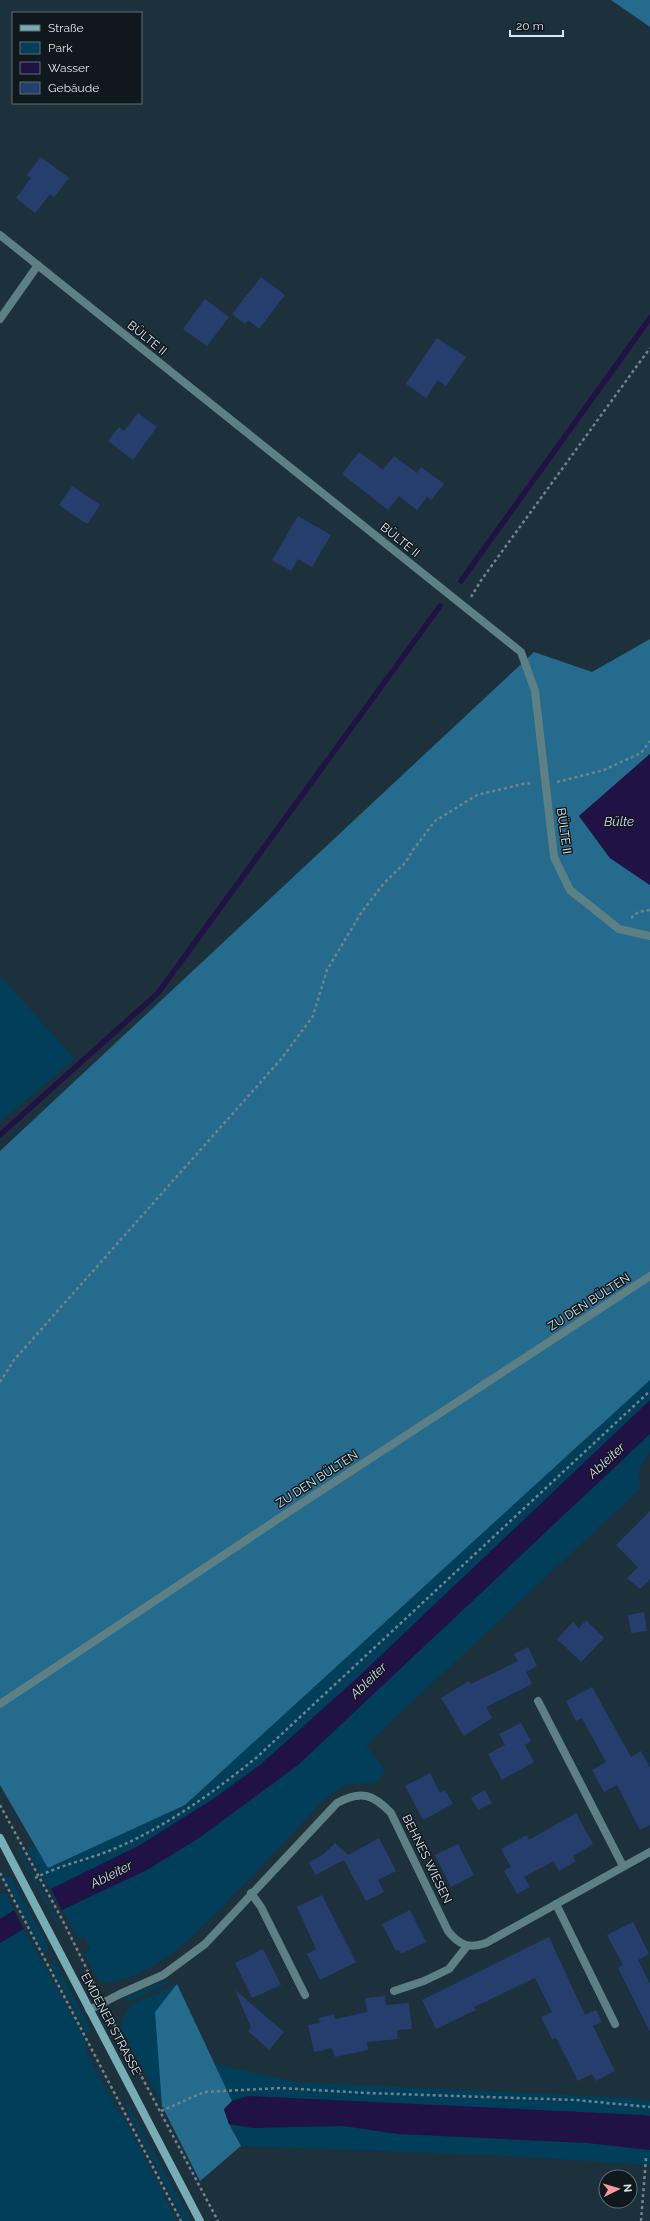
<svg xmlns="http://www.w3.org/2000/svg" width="650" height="2221" font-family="Raleway,sans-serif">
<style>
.green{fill:#003e59}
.forest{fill:#246b8e}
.water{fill:#201244}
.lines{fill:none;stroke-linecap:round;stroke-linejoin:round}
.stream{stroke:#201244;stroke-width:5.5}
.building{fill:#253e6e}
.path{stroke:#73838c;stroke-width:2.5;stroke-dasharray:3 3;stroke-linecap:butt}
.lane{stroke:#5d8084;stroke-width:8}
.street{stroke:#5d8084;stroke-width:8}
.secondary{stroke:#75aeb5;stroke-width:8}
.labels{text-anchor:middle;stroke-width:3;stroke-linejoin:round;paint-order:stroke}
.street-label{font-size:12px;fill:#dae6ed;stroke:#0f181c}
.water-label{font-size:13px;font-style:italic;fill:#ddd9fb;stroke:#0f181c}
</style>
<rect width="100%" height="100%" fill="#1d313c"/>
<!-- green -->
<g class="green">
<path d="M0,976L75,1059L0,1122Z"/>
<path d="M650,1380V1451L639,1470L640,1489L366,1745L386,1771L374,1784C343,1782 342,1784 320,1804C295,1830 271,1856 246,1882C213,1916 151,1988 99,1981L84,1953L91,1949L84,1936L79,1939L26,1849L34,1845L48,1868L185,1805Z"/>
<path d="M20,1849L59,1923L60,1930L17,1850Z"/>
<path d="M2,1874L12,1879L49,1949L43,1952Z"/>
<path d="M4,1892L86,2041L87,2053L119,2113L124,2117L177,2221H0V1894Z"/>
<path d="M54,1960L91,2030L87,2034L50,1964Z"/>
<path d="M166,1980L170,1982L128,2002L125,1998Z"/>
<path d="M177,1984L155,2012L163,2107L121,2028L123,2019L131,2005Z"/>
<path d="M215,2064L295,2082L632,2098L650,2102V2165L491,2155L241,2146L229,2124L224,2109L232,2101Z"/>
<path d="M122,2093L191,2221H184L129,2114Z"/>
</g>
<!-- forest -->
<g class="forest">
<path d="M611,0H650V27Z"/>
<path d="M650,639V754L579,816L610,858L650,885V1380L185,1805L48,1868L0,1785V1151L534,652L592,672Z"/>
<path d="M177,1984L232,2101L224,2110L229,2124L241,2146L200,2181L162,2106L155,2012Z"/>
</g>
<!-- water -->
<g class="water">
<path d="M650,754V885L610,858L579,816Z"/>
<path d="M650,1400V1434L298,1765L199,1838L147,1870L62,1910L51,1889L140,1845L213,1799L260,1765L356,1679Z"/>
<path d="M14,1910L24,1929L0,1943V1919Z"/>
<path d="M248,2096L644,2115L650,2116V2150L587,2143L398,2134L343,2126L252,2128L229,2124L224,2109L232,2101Z"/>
</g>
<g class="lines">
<!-- stream -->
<g class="stream">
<path d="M461,581L650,318"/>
<path d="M0,1135L158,993L440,606"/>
</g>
</g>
<!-- building -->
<g class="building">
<path d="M41,157L69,178L54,197L50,194L35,213L16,198L31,178L27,175Z"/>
<path d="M261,277L285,295L259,329L248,320L245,324L232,314Z"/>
<path d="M205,299L229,317L207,346L183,329Z"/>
<path d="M437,338L466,357L446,386L438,380L426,398L406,384Z"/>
<path d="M138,413L157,427L133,460L108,441L119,427L124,431Z"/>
<path d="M359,452L383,470L394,456L417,473L421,467L444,484L431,500L427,497L417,510L399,496L388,510L342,474Z"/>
<path d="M72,486L100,505L87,524L59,505Z"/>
<path d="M298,516L331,535L312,567L298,559L291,571L272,560Z"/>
<path d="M650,1511V1579L640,1589L627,1578L638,1567L616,1545Z"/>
<path d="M644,1612L647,1631L631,1633L628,1615Z"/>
<path d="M586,1620L604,1638L581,1662L557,1639L573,1622L579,1628Z"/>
<path d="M528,1647L537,1666L526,1672L532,1684L486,1707L492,1718L464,1736L441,1698L469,1681L471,1684L518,1661L514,1654Z"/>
<path d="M592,1687L631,1757L641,1751L650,1768V1825L640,1830L617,1785L604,1792L592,1770L606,1762L582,1718L576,1721L566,1701Z"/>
<path d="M521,1723L531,1741L525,1745L534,1762L502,1780L488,1754L505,1745L499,1734Z"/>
<path d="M430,1773L440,1793L445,1790L453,1804L423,1820L405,1786Z"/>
<path d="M485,1790L492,1803L478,1810L471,1798Z"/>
<path d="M576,1813L593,1844L573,1856L576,1861L559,1871L554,1861L524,1877L530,1887L517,1894L504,1871L511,1867L501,1849L527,1835L529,1840Z"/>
<path d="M379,1838L396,1871L378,1880L384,1892L366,1901L344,1860L315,1875L309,1862L324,1854L335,1843L348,1855Z"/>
<path d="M458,1844L474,1875L451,1887L435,1855Z"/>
<path d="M322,1895L356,1962L320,1980L307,1954L316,1949L297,1907Z"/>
<path d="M410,1910L426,1942L401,1954L399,1950L396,1951L382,1924Z"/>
<path d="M633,1922L649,1954L638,1960L650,1984V2032L618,1968L623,1965L607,1935Z"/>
<path d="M549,1937L585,2015L596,2010L602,2022L593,2026L615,2071L596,2081L592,2074L578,2081L556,2038L552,2039L541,2017L552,2012L535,1978L474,2007L476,2010L436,2029L422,2000Z"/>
<path d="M263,1949L281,1985L252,1998L235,1963Z"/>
<path d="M235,1990L284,2032L269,2050L248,2031L251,2027Z"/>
<path d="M385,1996L386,2005L409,2003L412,2029L397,2030L398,2039L367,2042L368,2050L335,2057L332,2048L314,2052L308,2025L320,2023L319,2018L334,2014L335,2019L367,2012L365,1998Z"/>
</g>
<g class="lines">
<!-- path -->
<g class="path">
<path d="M471,597L482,579L650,348"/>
<path d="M557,782L604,770L641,753L650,741"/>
<path d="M631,918L638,912L650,910"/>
<path d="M0,1382L14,1360L282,1058L313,1016L327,970L361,913L384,883L405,863L413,850L435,821L477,795L523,784L533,783"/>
<path d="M0,1805L63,1921L98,1992"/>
<path d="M0,1873L181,2221"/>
<path d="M35,1878C58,1866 85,1860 109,1851C163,1829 211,1794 256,1758L650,1391"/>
<path d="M108,2013L218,2221"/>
<path d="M161,2111L204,2092L280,2088L367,2093L576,2100L650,2107"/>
<path d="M641,2221L646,2158"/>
</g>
<!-- lane -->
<path class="lane" d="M0,319L38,265"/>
<!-- street -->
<g class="street">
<path d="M0,235L521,652L535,691L554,857L570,890L619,929L650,936"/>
<path d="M538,1701L623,1866"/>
<path d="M0,1704L284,1515L650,1276"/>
<path d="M251,1893L261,1907L305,1995"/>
<path d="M556,1904L615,2024"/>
<path d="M394,1991L424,1981L449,1969L467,1946"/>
<path d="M89,2010L120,1994L163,1975L205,1944L337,1803C361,1790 373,1794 391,1813L448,1931C459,1945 469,1949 486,1943L650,1852"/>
</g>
<!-- secondary -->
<path class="secondary" d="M0,1838L200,2221"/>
</g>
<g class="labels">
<!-- street labels -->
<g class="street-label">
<text transform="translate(147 338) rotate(39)" y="4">BÜLTE II</text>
<text transform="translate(400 540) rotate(39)" y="4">BÜLTE II</text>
<text transform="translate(564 831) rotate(82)" y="4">BÜLTE II</text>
<text transform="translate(589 1302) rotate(-33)" y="4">ZU DEN BÜLTEN</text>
<text transform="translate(317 1479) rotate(-33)" y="4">ZU DEN BÜLTEN</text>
<text transform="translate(427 1859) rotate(64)" y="4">BEHNES WIESEN</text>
<text transform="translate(111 2024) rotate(62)" y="4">EMDENER STRASSE</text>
</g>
<!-- water labels -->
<g class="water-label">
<text x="619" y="826">Bülte</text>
<text transform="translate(606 1460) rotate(-43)" y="5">Ableiter</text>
<text transform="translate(368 1680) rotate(-44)" y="5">Ableiter</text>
<text transform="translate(111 1874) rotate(-27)" y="5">Ableiter</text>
</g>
</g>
<!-- legend -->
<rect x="12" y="12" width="130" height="92" fill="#0f181c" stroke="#606a70"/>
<rect x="20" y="25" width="20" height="6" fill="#75aeb5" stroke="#606a70"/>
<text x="48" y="32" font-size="12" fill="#dae6ed">Straße</text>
<rect x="20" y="42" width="20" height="12" fill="#003e59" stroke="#606a70"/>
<text x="48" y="52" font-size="12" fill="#dae6ed">Park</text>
<rect x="20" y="62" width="20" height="12" fill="#201244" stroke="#606a70"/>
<text x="48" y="72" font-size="12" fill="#dae6ed">Wasser</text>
<rect x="20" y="82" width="20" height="12" fill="#253e6e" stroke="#606a70"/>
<text x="48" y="92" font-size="12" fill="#dae6ed">Gebäude</text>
<!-- north arrow -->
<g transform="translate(618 2189) rotate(85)"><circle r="19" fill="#0f181c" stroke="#606a70"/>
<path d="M0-3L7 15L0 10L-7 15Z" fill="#f49aa0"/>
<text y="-6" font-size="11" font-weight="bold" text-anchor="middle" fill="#dae6ed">N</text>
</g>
<!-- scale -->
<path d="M510 30v6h53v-6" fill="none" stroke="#dae6ed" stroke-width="2"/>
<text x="516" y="30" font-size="12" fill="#dae6ed" stroke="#0f181c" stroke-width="3" paint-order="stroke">20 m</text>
</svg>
